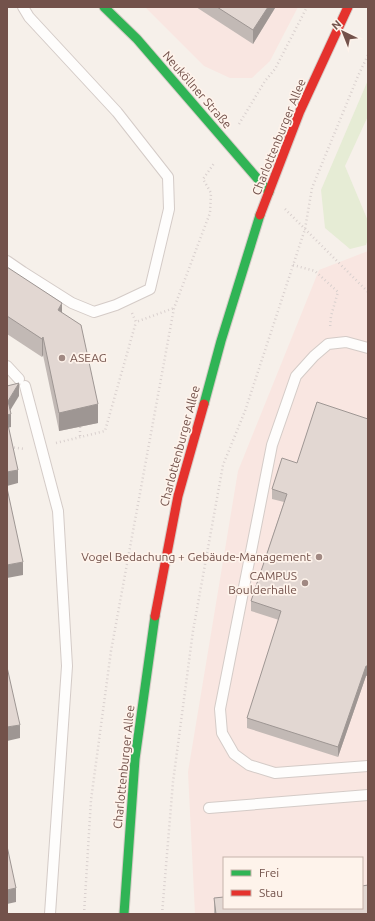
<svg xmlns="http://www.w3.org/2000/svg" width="375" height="921" font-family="Ubuntu,sans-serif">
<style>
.commercial{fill:#f9e6e1;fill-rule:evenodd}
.green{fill:#e6ecd5}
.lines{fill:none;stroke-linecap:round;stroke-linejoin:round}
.lane-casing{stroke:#d4cbc7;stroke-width:12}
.fast-casing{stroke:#d5cbc6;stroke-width:11}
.jam-casing{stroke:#d5cbc6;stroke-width:11}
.path{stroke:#d9d0ce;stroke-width:2.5;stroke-dasharray:1 3;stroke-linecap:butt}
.lane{stroke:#fefdfc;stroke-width:10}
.fast{stroke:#30b455;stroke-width:9}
.jam{stroke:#e5322d;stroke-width:9}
.wall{fill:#c2b9b5}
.shaded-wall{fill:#9e9693}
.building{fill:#e2d7d2;stroke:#9e9693}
.poi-dot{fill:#a18983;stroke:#fef3eb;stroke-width:1.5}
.labels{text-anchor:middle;stroke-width:3.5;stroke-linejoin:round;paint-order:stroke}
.street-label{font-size:12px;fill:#73524b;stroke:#fef3eb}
.poi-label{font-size:12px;fill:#73524b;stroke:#fef3eb;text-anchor:end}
</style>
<rect width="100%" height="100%" fill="#f6f0ea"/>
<!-- commercial -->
<g class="commercial">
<path d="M145,7H298L270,61L252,78H230L204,66Z"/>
<path d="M368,251V914H195L188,772L238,471L319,270ZM224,858H362V908H224Z"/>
</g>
<!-- green -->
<path class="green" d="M368,80V116L345,166L368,221V239L366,245L350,249L325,228L321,190Z"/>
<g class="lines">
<defs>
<g id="lane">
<path d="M7,261L23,272L72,303L94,312L116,305L150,289L169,209L168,177L117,112L29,17L23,7"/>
<path d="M368,348L346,342L328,344L314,356L296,376L272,445L220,709L222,733L234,754L249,765L275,773L368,766"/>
<path d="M7,366L19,379"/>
<path d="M25,386L58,511L67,666L50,914"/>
<path d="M209,808L368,795"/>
</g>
<g id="fast">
<path d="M104,7L137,39L269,192"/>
<path d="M204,404L221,341L260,215"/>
<path d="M124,914L135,759L155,616"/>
</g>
<g id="jam">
<path d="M260,215L300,111L348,7"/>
<path d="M155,616L178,496L204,404"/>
</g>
</defs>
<!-- lane casing -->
<use href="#lane" class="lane-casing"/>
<!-- fast casing -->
<use href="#fast" class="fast-casing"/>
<!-- jam casing -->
<use href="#jam" class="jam-casing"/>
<!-- path -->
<g class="path">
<path d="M239,124L265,81L275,69L307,7"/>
<path d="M285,209L368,292"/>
<path d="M293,265L315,271L338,292L331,316L330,328"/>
<path d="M132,313L136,322L174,308"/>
<path d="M80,427V437"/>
<path d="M56,443L105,431L136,322"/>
<path d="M10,447L25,449"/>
<path d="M84,914L91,800L111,651L174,308L210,213L211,193L203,179L215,162"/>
<path d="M162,914L173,782L193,631L223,465L245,411L305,229L312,188L358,76L368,55"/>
</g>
<!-- lane -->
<use href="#lane" class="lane"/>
<!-- fast -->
<use href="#fast" class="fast"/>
<!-- jam -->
<use href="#jam" class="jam"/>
</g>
<!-- wall -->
<g class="wall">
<path d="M196,7H275V8L253,44Z"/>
<path d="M7,267L98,423L59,431L43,355L42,357L7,334Z"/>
<path d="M368,419V675L366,676L338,757L247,728V718L279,620L251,611V601L284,502L272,499V489L297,463Z"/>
<path d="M214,898L368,914H214Z"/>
</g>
<!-- shaded-wall -->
<g class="shaded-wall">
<path d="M268,7H275V8L253,44V30Z"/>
<path d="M62,303V321L58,310Z"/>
<path d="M43,337V355L42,357V339Z"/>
<path d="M19,383V396L8,414V401Z"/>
<path d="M98,404V423L59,431V413Z"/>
<path d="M11,414V427L7,428V415Z"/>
<path d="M18,470V483L7,486V472Z"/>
<path d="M23,562V575L7,578V565Z"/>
<path d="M366,666H368V675L366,676L338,757V747Z"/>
<path d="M20,725V738L7,741V727Z"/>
<path d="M16,888V902L7,904V890Z"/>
</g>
<!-- building -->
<g class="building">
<path d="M217,7H268L253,30Z"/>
<path d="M7,267L62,303L58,310L81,325L98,404L59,413L43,337L42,339L7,316Z"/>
<path d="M19,383L8,401L11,414L7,415V386Z"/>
<path d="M317,402L368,419V666H366L338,747L247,718L281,611L251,601L287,494L272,489L282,458L297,463Z"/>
<path d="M7,420L18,470L7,472Z"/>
<path d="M7,488L23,562L7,565Z"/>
<path d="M7,667L20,725L7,727Z"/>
<path d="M7,846L16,888L7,890Z"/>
<path d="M368,885V914H216L214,898L224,897V908H362V886Z"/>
</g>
<!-- markers -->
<g class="poi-dot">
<circle cx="62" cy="358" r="4"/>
<circle cx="319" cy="557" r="4"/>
<circle cx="305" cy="583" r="4"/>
</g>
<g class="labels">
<!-- street labels -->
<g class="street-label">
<text transform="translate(197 90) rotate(49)" y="4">Neuköllner Straße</text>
<text transform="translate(279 137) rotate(-68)" y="4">Charlottenburger Allee</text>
<text transform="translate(180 446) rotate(-75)" y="4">Charlottenburger Allee</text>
<text transform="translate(124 767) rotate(-84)" y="4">Charlottenburger Allee</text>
</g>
<!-- poi labels -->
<g class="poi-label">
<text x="70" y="362" text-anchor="start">ASEAG</text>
<text x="311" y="561">Vogel Bedachung + Gebäude-Management</text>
<text x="297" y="580">CAMPUS<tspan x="297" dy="14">Boulderhalle</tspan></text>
</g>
</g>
<!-- border -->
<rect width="375" height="921" fill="none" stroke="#73524b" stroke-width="16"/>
<!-- legend -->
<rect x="223" y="857" width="140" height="52" fill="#fef3eb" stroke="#c6b3ab"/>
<rect x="231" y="870" width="20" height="6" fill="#30b455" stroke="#c6b3ab"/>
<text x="259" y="877" font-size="12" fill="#73524b">Frei</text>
<rect x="231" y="890" width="20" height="6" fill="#e5322d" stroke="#c6b3ab"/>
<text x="259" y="897" font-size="12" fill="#73524b">Stau</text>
<!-- north arrow -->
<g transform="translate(343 32) rotate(317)" stroke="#fef3eb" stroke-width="3" paint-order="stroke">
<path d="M0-3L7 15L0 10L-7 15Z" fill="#73524b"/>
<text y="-6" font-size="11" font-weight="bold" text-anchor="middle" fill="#73524b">N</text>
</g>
</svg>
